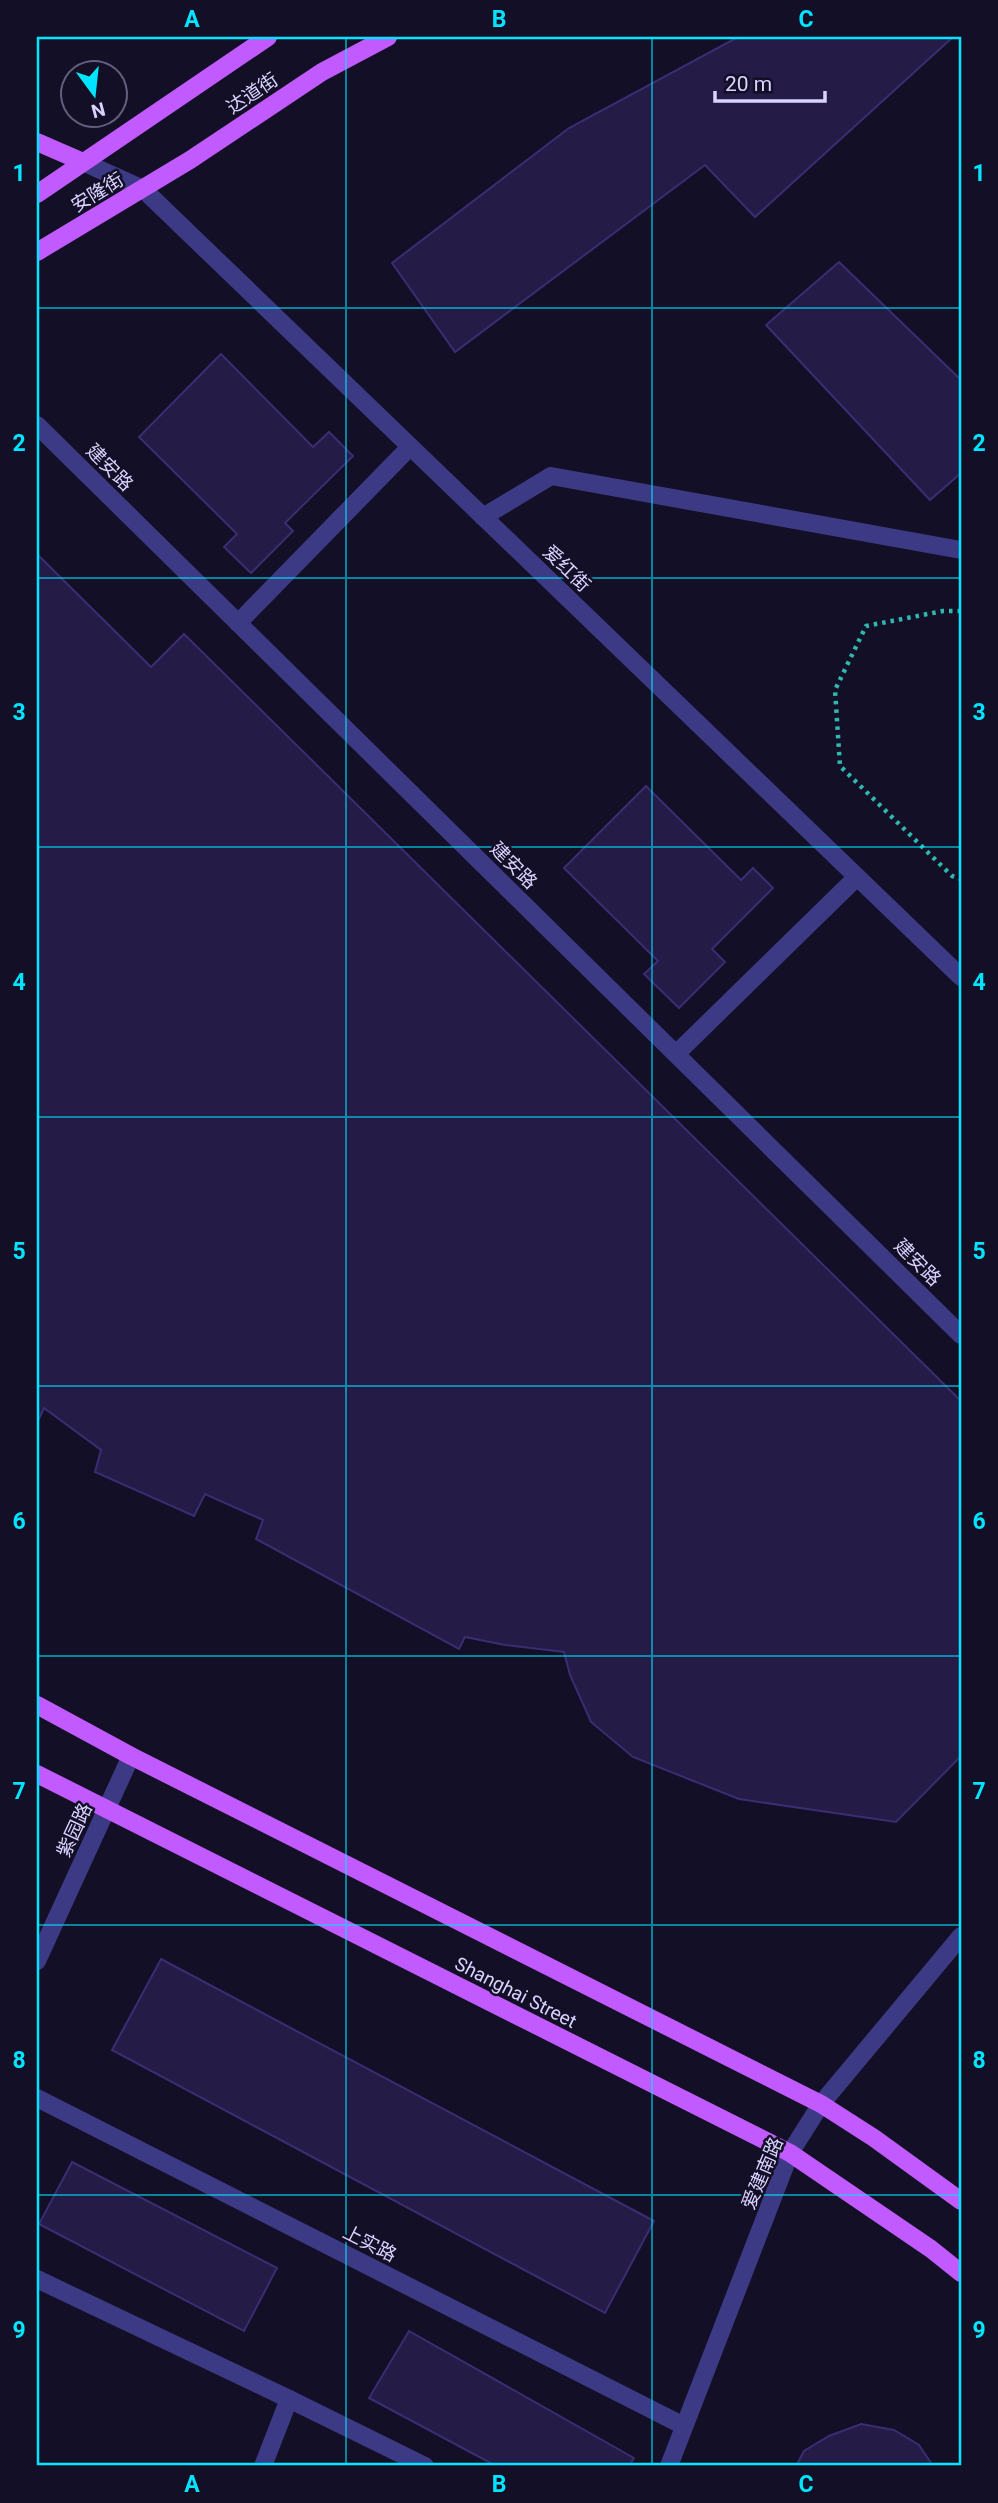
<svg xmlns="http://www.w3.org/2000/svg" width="998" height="2503" font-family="Roboto,'Noto Sans SC',sans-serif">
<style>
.building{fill:#241b47;stroke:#3b2d73;stroke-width:2}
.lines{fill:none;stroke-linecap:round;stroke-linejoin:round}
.path{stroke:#2fb8b0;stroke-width:4.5;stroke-dasharray:3.5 5;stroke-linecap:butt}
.minor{stroke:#3d3a85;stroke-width:18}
.major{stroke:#c25bff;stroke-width:18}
.grid{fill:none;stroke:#00e5ff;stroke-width:2;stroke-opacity:0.55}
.labels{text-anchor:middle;stroke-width:5;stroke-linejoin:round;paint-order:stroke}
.street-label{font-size:19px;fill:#d9d4ff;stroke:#130f26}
.neatline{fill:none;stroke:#00e5ff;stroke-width:2.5}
.grid-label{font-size:23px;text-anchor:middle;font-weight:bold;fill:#00e5ff}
</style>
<rect width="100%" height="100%" fill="#130f26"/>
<!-- building -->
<g class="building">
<path d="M738,37H953L755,217L705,165L455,352L392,263L569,128Z"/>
<path d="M839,262L961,380V473L930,500L766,325Z"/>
<path d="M221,354L313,447L329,432L353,456L285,523L293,531L251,573L224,547L237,534L139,437Z"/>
<path d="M37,554L151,667L184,634L961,1401V1756L896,1822L739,1799L633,1757L591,1722L570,1675L564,1652L505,1645L465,1637L459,1649L256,1539L263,1520L205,1494L194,1516L95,1472L101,1450L44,1408L37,1423Z"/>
<path d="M646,786L741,880L753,868L773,888L712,949L725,962L679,1008L644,974L658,961L564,868Z"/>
<path d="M161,1959L654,2221L605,2313L112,2050Z"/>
<path d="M72,2162L277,2268L244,2331L39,2224Z"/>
<path d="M409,2331L634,2458L629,2466H496L369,2398Z"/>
<path d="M861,2424L894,2430L919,2445L933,2466H796L804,2451L829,2436Z"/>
</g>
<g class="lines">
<!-- path -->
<path class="path" d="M961,611H943L866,626L835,690L840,766L952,876L961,879"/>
<!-- minor -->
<g class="minor">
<path d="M83,162L143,189L961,977"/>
<path d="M37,425L961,1335"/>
<path d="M483,517L551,476L961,550"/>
<path d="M238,623L410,447"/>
<path d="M676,1054L857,877"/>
<path d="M37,1961L131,1756"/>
<path d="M37,2098L684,2426"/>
<path d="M37,2279L289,2399L425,2466"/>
<path d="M263,2466L289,2399"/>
<path d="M669,2466L790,2153L821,2104L961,1936"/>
</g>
<!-- major -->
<g class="major">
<path d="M37,142L83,162"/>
<path d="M37,194L268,37"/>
<path d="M37,252L190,160L322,72L388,37"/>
<path d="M37,1705L131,1756L821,2104L874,2138L961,2201"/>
<path d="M37,1774L790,2153L931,2249L961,2273"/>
</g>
</g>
<!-- grid -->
<path class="grid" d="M346,37V2466M652,37V2466M37,308H961M37,578H961M37,847H961M37,1117H961M37,1386H961M37,1656H961M37,1925H961M37,2195H961"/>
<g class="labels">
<!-- street labels -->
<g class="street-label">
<text transform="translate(252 93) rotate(-34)" y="7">达道街</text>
<text transform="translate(97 192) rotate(-31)" y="7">安隆街</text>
<text transform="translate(110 467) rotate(45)" y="7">建安路</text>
<text transform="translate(567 568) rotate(44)" y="7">爱红街</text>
<text transform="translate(514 865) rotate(45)" y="7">建安路</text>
<text transform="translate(918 1262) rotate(45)" y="7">建安路</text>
<text transform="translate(74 1830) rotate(-65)" y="7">紫园路</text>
<text transform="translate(516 1992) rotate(27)" y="7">Shanghai Street</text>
<text transform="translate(762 2173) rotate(-67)" y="7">爱建南路</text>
<text transform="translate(370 2243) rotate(27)" y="7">上实路</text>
</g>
</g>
<!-- border -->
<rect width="998" height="2503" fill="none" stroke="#130f26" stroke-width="77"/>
<!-- north arrow -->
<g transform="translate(94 94) rotate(165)"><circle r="33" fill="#130f26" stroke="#625e7d" stroke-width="2"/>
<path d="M0-5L12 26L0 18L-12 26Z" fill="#00e5ff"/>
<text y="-10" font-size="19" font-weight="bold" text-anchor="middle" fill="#d9d4ff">N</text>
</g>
<!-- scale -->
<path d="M715 91v10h110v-10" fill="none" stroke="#d9d4ff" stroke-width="3.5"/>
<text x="725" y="91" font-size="21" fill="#d9d4ff" stroke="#130f26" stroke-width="5" paint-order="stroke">20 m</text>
<rect x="38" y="38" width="922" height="2426" class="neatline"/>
<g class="grid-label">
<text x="192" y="27">A</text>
<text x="499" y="27">B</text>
<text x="806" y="27">C</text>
<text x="19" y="181">1</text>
<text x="979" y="181">1</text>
<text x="19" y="451">2</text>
<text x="979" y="451">2</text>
<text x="19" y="720">3</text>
<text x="979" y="720">3</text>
<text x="19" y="990">4</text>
<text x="979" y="990">4</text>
<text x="19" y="1259">5</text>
<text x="979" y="1259">5</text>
<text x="19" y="1529">6</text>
<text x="979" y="1529">6</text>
<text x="19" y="1799">7</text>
<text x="979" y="1799">7</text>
<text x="19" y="2068">8</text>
<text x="979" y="2068">8</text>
<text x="19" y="2338">9</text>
<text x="979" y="2338">9</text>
<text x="192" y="2492">A</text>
<text x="499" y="2492">B</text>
<text x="806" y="2492">C</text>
</g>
</svg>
